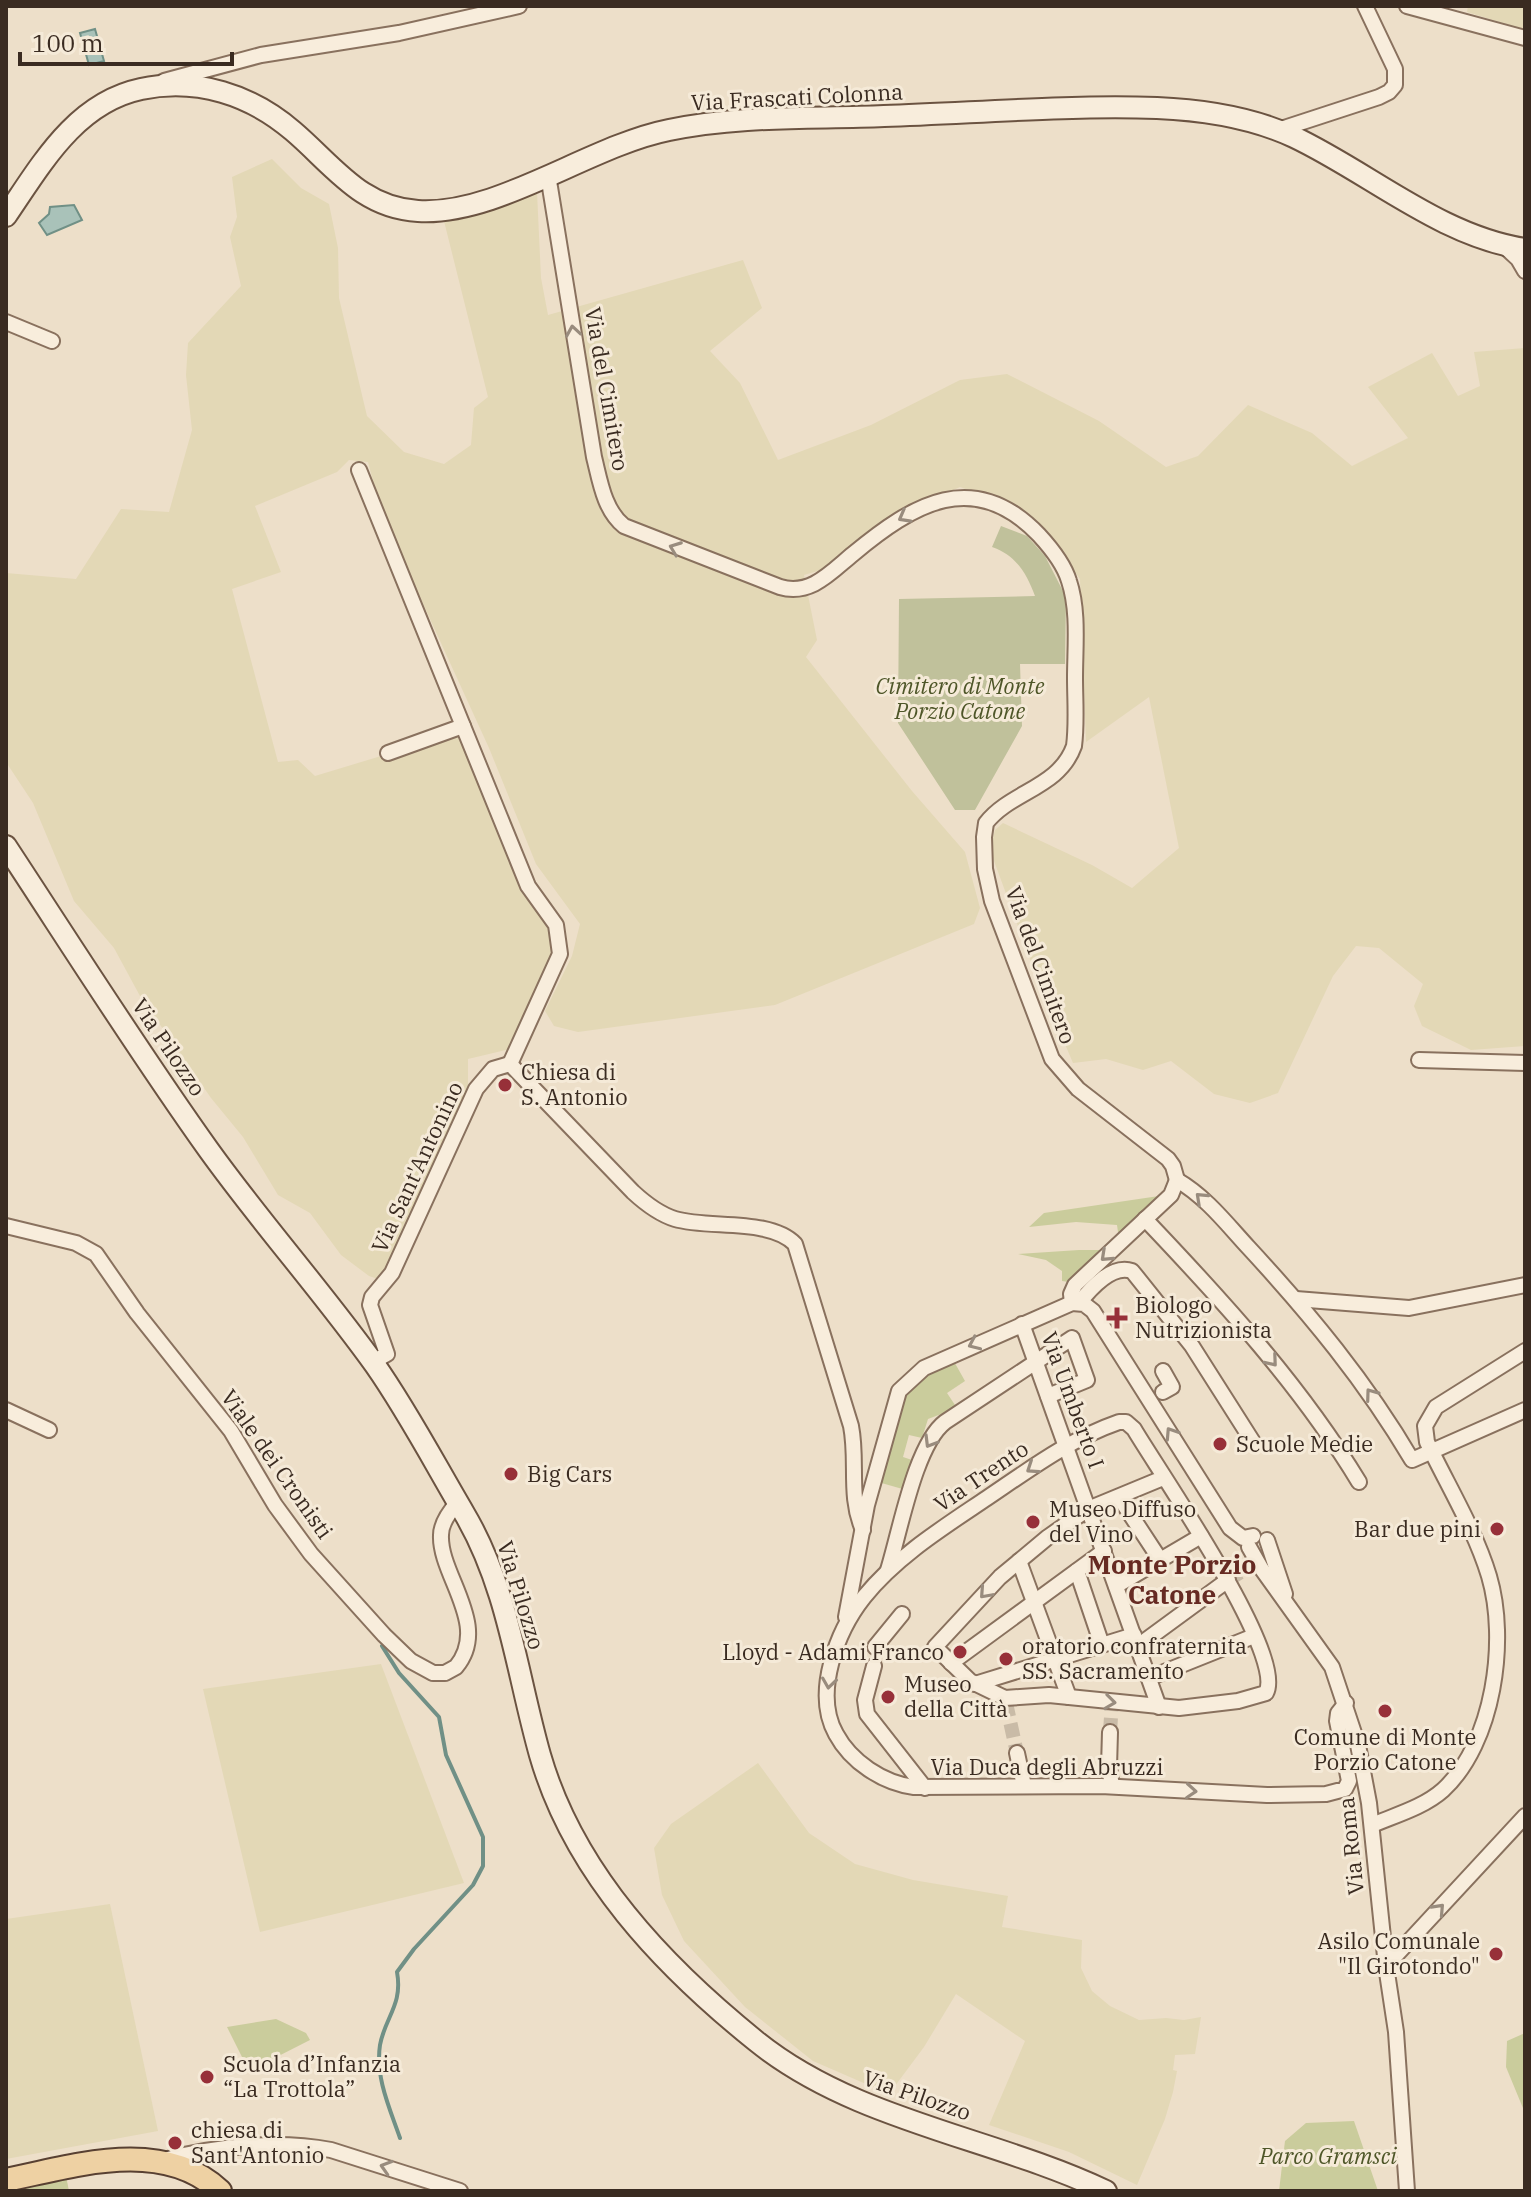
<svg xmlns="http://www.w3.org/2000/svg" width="1531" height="2197" font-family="'IBM Plex Serif',serif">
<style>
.farmland{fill:#e3d8b6}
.green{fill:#cacc9c}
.cemetery{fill:#c0c19b}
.water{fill:#a9c2b9;stroke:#709086;stroke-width:2}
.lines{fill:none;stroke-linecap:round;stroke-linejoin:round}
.stream{stroke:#709086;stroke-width:4}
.street-tunnel{stroke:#c9bba7;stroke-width:14;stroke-dasharray:14 7;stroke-linecap:butt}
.street-casing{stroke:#89715e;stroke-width:18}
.secondary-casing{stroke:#6b5341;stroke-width:24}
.primary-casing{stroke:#584032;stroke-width:26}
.street{stroke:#f8eddc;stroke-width:14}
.secondary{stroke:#f8eddc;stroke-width:20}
.primary{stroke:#eed1a3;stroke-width:22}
.oneway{stroke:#998c7e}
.poi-dot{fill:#973039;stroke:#f5ead8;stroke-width:3}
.labels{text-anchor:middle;stroke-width:6;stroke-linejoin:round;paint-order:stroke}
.street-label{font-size:22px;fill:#3a2b21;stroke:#f5ead8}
.park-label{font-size:22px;font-style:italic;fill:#4e5628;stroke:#f5ead8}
.poi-label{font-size:22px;fill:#3a2b21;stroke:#f5ead8;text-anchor:start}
.quarter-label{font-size:26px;font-weight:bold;fill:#662a22;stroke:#f5ead8}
</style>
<rect width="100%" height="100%" fill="#eddfc9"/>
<!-- farmland -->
<g class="farmland">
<path d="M1468,6H1525V30L1467,12Z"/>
<path d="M272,159L301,188L329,204L338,248L339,298L367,416L404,452L444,464L471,445L474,408L488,397L443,217L537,192L541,278L548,315L743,260L762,308L710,351L740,383L778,460L871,425L960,380L1007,374L1099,421L1166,467L1198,456L1248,405L1312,433L1352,466L1408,438L1368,387L1432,353L1458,396L1480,386L1474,352L1525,348V1046L1471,1050L1422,1026L1414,1006L1423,984L1379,948L1356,946L1333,976L1278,1093L1250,1103L1214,1094L1171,1061L1143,1070L1106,1059L1073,1063L1037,978L990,850L995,830L1003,823L1092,865L1132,888L1179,848L1149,697L1086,742L1080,579L1045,530L1003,502L960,487L892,518L835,566L804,575L817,640L806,657L912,791L965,852L980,908L974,924L775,1005L578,1032L554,1026L545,1011L572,956L580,924L536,864L489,748L403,560L377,496L368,462L349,460L337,472L255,506L281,572L232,589L278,762L298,760L315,776L457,733L468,740L555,929L556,950L532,997L510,1049L468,1059V1091L447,1139L406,1221L388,1266L378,1279L369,1276L341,1255L310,1213L278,1195L243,1137L211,1098L140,996L114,948L74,901L33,803L6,762V573L76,579L121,509L169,512L192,430L186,375L188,343L241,286L230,237L237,217L232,177Z"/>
<path d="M381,1664L464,1883L260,1932L203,1689Z"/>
<path d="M758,1763L809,1833L855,1864L913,1880L1008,1896L1002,1927L1082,1940L1081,1968L1092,1991L1110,2006L1139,2020L1166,2018L1184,2020L1201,2017L1195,2054L1175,2055L1173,2070L1177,2071L1173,2092L1165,2119L1137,2185L1069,2152L989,2125L1025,2041L956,1994L924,2047L889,2094L813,2061L745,2007L684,1941L662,1895L654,1848L671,1824Z"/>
<path d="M110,1904L158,2131L6,2159V1919Z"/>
</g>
<!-- green -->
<g class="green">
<path d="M1159,1196L1123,1232H1118L1117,1225L1076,1222L1029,1227L1044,1213Z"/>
<path d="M1079,1250H1103L1069,1282L1062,1281V1271L1046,1260L1018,1254Z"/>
<path d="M952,1358L965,1381L947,1393L957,1408L928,1419L922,1438L909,1435L903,1457L915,1461L906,1490L878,1482L900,1394Z"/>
<path d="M276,2019L306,2033L310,2040L249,2071L227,2027Z"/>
<path d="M1525,2033V2113L1506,2067L1507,2041Z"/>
<path d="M1354,2121L1378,2191H1279L1285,2141L1306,2123Z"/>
<path d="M66,2176L69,2191H6V2187Z"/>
</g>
<!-- cemetery -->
<path class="cemetery" d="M1001,526L1027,536L1045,556L1066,597L1065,664H1020L1022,726L975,810H955L898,723L899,599L1035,596C1027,574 1016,555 992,547Z"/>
<!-- water -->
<g class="water">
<path d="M95,29L104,61L89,65L80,33Z"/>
<path d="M74,205L82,220L47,235L39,223L49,214L50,207Z"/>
</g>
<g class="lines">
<!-- stream -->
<path class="stream" d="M382,1646L399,1673L439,1717L446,1755L483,1837V1866L473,1885L414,1949L397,1972C403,2005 385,2017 380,2045C375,2077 390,2109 400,2138"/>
<!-- street-tunnel -->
<g class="street-tunnel">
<path d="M1228,1580L1257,1562"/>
<path d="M1006,1703L1017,1753"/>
<path d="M1110,1732L1112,1702"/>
</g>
<defs>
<g id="street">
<path d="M1407,6L1525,38"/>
<path d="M164,81L261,55L399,33L519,6"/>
<path d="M1278,130L1379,97L1389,92L1395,85V69L1365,6"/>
<path d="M548,175L594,457C600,481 604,510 624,526L780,587C811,596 831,572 853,554C913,504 974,467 1039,535C1051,548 1064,564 1069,581C1079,611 1075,647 1075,678C1075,700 1077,724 1074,746C1059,788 1011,791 986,823L984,837L985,869L992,901L1052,1059L1078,1089L1168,1159L1173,1166L1177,1180"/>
<path d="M1505,247L1518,259L1525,271"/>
<path d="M6,322L52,341"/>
<path d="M359,470L528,886L556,925L560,954L510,1064"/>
<path d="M388,753L463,726"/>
<path d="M1419,1060L1525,1063"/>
<path d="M1177,1180C1206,1197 1226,1223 1248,1247C1310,1314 1366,1382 1412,1460L1525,1410"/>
<path d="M1145,1219C1223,1301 1300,1385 1359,1482"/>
<path d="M6,1226L76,1243L96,1254L137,1313L231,1431L275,1505L311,1554L384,1635L411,1661L433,1673H445L456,1667C491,1625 439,1575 441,1535C441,1523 450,1511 458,1502"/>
<path d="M1296,1299L1409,1308L1525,1285"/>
<path d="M1072,1303L1071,1294L1075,1285L1171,1195L1177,1180"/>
<path d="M1079,1303C1091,1288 1112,1264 1132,1271L1192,1346L1253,1442"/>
<path d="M1022,1324L1159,1707"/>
<path d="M373,1362L387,1354L370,1305L372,1297L392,1273L476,1089L493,1069L510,1064L633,1192C646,1204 659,1214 675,1219C709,1229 770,1218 795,1244L851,1426C858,1461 848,1496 863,1530"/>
<path d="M1163,1371L1172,1387L1163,1392"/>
<path d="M6,1410L49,1430"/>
<path d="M1163,1478L1088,1509L1048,1537L1000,1577L935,1647L970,1681L1005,1698L1049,1695L1179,1708L1238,1701L1266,1693C1287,1655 1158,1470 1134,1429L1126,1422H1119C1070,1439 1030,1469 987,1498C944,1527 897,1556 864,1597C837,1631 813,1693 836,1734C851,1762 883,1783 914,1787L1101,1786L1267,1795L1326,1794L1345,1789L1349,1781L1337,1721L1338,1713L1346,1703"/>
<path d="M1119,1497L1161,1561"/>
<path d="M1267,1540L1285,1594"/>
<path d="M1249,1547L1261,1568L1332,1667L1358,1745L1369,1803L1386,1966L1396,2032L1407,2191"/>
<path d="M1019,1561L1069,1697"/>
<path d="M888,1570C900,1532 915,1445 945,1422L1072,1338L1087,1380L1048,1396"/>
<path d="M1077,1571L1102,1645"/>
<path d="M1116,1586L1201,1536"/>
<path d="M846,1617L867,1505L899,1391L924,1368L1072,1303L1084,1304L1093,1311L1230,1528L1243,1538L1253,1536"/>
<path d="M1138,1646L1228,1580"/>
<path d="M875,1647L902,1614"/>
<path d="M951,1663L1104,1551"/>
<path d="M874,1666L865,1700L867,1714L925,1788"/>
<path d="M1149,1678L1254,1636"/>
<path d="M975,1684L1134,1635"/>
<path d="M1110,1732L1109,1767L1112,1786"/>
<path d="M1017,1753L1024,1786"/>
<path d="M1372,1825C1396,1815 1424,1807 1443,1790C1494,1743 1508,1640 1489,1576C1475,1530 1448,1486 1427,1442L1425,1426L1436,1407L1525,1351"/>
<path d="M1386,1966L1525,1816"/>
<path d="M164,2160C215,2146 278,2140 331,2150L460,2191"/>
</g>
<g id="secondary">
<path d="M6,216C41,165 75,103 141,89C197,77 251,95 293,131C333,165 361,208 418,211C497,216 589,146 669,130C739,115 814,119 884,116C975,113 1066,105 1157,108C1204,110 1251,117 1294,137C1370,173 1440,236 1525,249"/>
<path d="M6,846C73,948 138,1051 208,1149C261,1223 322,1291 375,1365C408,1412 435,1464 464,1513C508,1587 517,1674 540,1755C574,1873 663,1966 756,2041C855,2121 992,2137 1106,2191"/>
</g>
<path id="primary" d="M6,2180C74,2166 162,2137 220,2191"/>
</defs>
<!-- street casing -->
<use href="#street" class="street-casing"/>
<!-- secondary casing -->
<use href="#secondary" class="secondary-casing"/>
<!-- primary casing -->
<use href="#primary" class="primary-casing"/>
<!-- street -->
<use href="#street" class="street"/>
<!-- secondary -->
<use href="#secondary" class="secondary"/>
<!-- primary -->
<use href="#primary" class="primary"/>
</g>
<!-- one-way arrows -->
<defs><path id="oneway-chevron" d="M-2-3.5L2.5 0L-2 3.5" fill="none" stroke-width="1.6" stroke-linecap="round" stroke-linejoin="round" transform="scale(2)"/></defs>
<g class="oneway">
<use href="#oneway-chevron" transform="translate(573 331) rotate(-99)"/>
<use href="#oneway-chevron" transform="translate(904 517) rotate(151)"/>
<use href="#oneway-chevron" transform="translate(675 548) rotate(-159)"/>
<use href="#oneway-chevron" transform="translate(1201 1198) rotate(-137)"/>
<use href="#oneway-chevron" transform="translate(1106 1256) rotate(137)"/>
<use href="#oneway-chevron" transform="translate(974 1344) rotate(156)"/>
<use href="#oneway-chevron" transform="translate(1272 1361) rotate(50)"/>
<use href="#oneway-chevron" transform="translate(1371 1394) rotate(-126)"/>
<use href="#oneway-chevron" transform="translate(1171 1433) rotate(-123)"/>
<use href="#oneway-chevron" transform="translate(930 1442) rotate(121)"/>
<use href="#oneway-chevron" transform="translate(1032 1468) rotate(146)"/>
<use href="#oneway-chevron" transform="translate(985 1593) rotate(132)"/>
<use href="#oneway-chevron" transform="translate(829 1683) rotate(98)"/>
<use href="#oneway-chevron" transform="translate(1110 1702) rotate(7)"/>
<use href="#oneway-chevron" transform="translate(1191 1791) rotate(4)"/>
<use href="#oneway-chevron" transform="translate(1439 1909) rotate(-47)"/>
<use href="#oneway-chevron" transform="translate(386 2167) rotate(-163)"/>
</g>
<!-- markers -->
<g class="poi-dot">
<circle cx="505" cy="1085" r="8"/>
<path d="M1113 1306h8v8h8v8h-8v8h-8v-8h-8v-8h8z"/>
<circle cx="1220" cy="1444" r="8"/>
<circle cx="511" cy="1474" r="8"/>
<circle cx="1033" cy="1522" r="8"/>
<circle cx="1497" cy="1529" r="8"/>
<circle cx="960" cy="1652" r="8"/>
<circle cx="1006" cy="1659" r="8"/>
<circle cx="888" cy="1697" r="8"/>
<circle cx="1385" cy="1711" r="8"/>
<circle cx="1496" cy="1954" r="8"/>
<circle cx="207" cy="2077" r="8"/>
<circle cx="175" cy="2143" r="8"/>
</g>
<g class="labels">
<!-- street labels -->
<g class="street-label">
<text transform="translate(797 97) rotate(-3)" y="8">Via Frascati Colonna</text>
<text transform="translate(607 389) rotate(80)" y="8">Via del Cimitero</text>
<text transform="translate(1041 965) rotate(70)" y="8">Via del Cimitero</text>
<text transform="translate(169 1047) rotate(56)" y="8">Via Pilozzo</text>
<text transform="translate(417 1167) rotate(-65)" y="8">Via Sant'Antonino</text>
<text transform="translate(1073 1400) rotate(70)" y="8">Via Umberto I</text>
<text transform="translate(277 1464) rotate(55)" y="8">Viale dei Cronisti</text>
<text transform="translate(981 1476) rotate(-34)" y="8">Via Trento</text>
<text transform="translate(521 1595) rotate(73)" y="8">Via Pilozzo</text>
<text x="1047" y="1775">Via Duca degli Abruzzi</text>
<text transform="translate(1351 1846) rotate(-96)" y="8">Via Roma</text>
<text transform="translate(917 2095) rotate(19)" y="8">Via Pilozzo</text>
</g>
<!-- park labels -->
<g class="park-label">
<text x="960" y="694">Cimitero di Monte<tspan x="960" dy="25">Porzio Catone</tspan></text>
<text x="1328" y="2164">Parco Gramsci</text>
</g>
<!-- poi labels -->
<g class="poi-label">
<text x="521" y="1080">Chiesa di<tspan x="521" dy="25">S. Antonio</tspan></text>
<text x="1135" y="1313">Biologo<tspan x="1135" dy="25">Nutrizionista</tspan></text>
<text x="1236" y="1452">Scuole Medie</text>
<text x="527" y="1482">Big Cars</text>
<text x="1049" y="1517">Museo Diffuso<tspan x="1049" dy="25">del Vino</tspan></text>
<text x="1481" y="1537" text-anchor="end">Bar due pini</text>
<text x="1022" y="1654">oratorio confraternita<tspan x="1022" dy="25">SS. Sacramento</tspan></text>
<text x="944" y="1660" text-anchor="end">Lloyd - Adami Franco</text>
<text x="904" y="1692">Museo<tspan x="904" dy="25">della Città</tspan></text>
<text x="1385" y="1745" text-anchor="middle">Comune di Monte<tspan x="1385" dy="25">Porzio Catone</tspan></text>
<text x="1480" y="1949" text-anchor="end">Asilo Comunale<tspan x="1480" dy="25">"Il Girotondo"</tspan></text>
<text x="223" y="2072">Scuola d’Infanzia<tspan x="223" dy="25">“La Trottola”</tspan></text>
<text x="191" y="2138">chiesa di<tspan x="191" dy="25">Sant'Antonio</tspan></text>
</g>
<!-- quarter labels -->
<g class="quarter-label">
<text x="1172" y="1574">Monte Porzio<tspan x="1172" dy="30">Catone</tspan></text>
</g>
</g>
<!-- border -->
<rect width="1531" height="2197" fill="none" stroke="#3a2b21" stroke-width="16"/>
<!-- scale -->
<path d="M20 52v12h212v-12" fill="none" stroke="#3a2b21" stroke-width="4"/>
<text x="32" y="52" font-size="24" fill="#3a2b21" stroke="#f5ead8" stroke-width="6" paint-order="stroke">100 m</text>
</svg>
